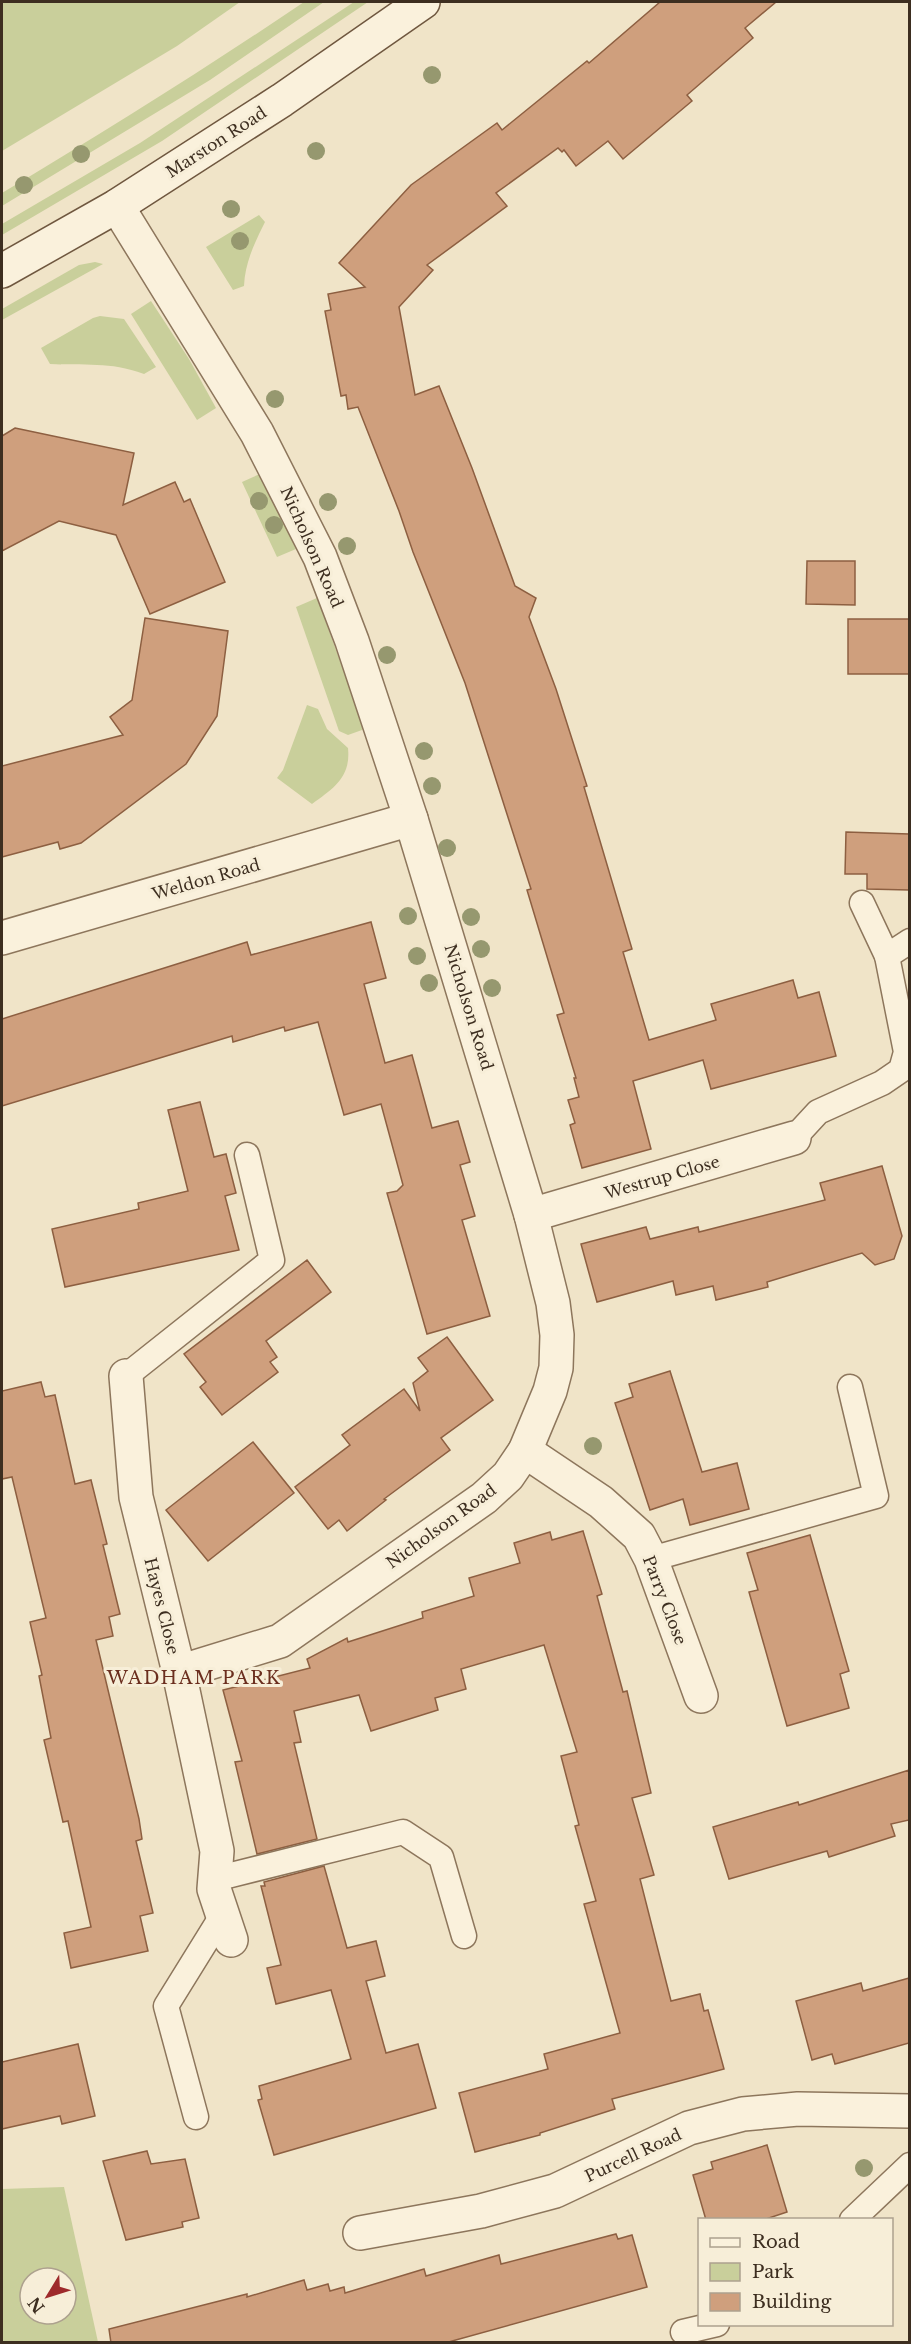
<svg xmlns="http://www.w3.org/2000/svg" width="911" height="2344" font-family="'Libre Baskerville',serif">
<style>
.green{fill:#c9cf9b;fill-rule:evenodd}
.building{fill:#cf9f7d;stroke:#8d5f41;stroke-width:1.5}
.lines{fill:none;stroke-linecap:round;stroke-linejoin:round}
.service-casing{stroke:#8d765c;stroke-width:27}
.minor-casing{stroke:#8d765c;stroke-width:36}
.secondary-casing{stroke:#6f573f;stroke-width:36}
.service{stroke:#faf1dc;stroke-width:24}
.minor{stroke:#faf1dc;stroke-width:33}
.secondary{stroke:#faf1dc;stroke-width:33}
.tree{fill:#96986f}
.labels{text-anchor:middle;stroke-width:6;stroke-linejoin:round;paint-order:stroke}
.street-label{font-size:16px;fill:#3d2e20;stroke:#f7eed8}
.neighbourhood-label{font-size:18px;letter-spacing:1.5px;fill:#6b2e1e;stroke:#f7eed8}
</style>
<rect width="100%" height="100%" fill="#f0e4c8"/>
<!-- green -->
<g class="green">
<path d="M2,2H240L177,46L2,151Z"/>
<path d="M304,2H324L210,80L2,206V193C104,132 205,69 304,2Z"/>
<path d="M354,2H368L162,141L2,235V224L140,143Z"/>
<path d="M259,215L265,222C255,242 245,262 244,286L233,290L206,247Z"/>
<path d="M95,262L103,264L2,320V309L79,265Z"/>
<path d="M151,301L189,359L216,408L197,420L131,314Z"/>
<path d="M100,316L124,319L156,367L144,374C109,361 85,366 50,364L41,348L93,318Z"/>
<path d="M262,473L296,549L277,557L242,482Z"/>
<path d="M317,598L364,727L362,730L348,735L339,731L296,607Z"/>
<path d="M307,705L318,709L327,729L348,748C351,777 334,788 312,804L277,778L283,770Z"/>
<path d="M64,2187L98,2342H2V2189ZM30,2278H66V2314H30Z"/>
</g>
<!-- building -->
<g class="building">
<path d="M660,2H776L745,28L753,38L687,95L692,101L623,159L608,141L576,166L564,150L562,152L558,148L496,193L507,206L427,265L433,270L399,307L415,395L439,386L472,468L515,586L536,598L529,617L556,689L587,786L584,787L632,949L623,952L649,1040L716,1020L711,1004L793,980L798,998L819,992L836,1056L711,1089L703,1060L633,1081L651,1149L582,1168L570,1125L575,1123L568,1100L579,1097L574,1078H576L557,1015L564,1013L527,890L531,889L465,683L413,552L399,511L358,407L348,409L346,395L341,396L325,311L331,310L328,294L365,287L339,263L411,185L497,123L502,130L587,61L589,63Z"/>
<path d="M15,428L134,453L123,505L175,482L184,502L190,499L225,582L150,614L116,535L59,521L2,551V436Z"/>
<path d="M807,561H855V605L806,604Z"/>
<path d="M145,618L228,631L217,716L186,764L81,843L60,849L58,842L2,857V766L123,735L110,717L132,700Z"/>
<rect x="848" y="619" width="61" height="55"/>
<path d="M846,832L909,834V890L867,889V874H845Z"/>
<path d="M371,922L386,978L364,984L385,1063L412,1055L432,1128L458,1121L470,1162L460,1165L475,1216L462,1220L490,1316L427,1334L387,1193L397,1191L403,1185L381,1104L344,1115L318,1022L285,1031L284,1027L233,1042L232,1036L2,1106V1019L247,942L251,955Z"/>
<path d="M200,1102L214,1157L226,1154L236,1193L225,1196L239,1250L65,1287L52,1229L139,1209L138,1203L188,1191L168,1110Z"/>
<path d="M882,1166L902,1236L894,1259L875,1265L862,1253L767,1282L768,1287L716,1300L713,1286L676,1295L673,1281L597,1302L581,1244L646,1227L650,1239L698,1227L699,1232L825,1200L820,1183Z"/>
<path d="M307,1260L331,1292L266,1341L277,1357L270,1362L278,1372L222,1415L200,1387L206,1382L184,1354Z"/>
<path d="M447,1337L493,1400L441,1438L450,1450L384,1499L386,1500L347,1531L339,1520L328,1529L295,1487L350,1445L342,1435L404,1389L420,1411L413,1383L428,1371L418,1358Z"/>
<path d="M670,1371L702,1472L737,1463L749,1509L690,1525L683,1499L650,1510L615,1403L633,1397L629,1384Z"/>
<path d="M41,1382L45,1397L55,1395L75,1484L91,1480L107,1544L103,1545L120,1614L109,1617L113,1636L96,1640L139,1819L142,1839L136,1841L153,1913L140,1916L148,1951L71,1968L64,1933L91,1927L68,1821L63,1822L44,1740L51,1738L39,1676L42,1675L30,1622L46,1618L12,1477L2,1479V1391Z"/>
<path d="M253,1442L294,1493L208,1561L166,1510Z"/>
<path d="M583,1531L602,1594L597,1596L623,1692L627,1691L651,1793L632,1798L654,1875L640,1879L671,2001L700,1994L704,2011L708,2010L724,2069L612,2099L615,2109L540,2133V2135L475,2152L459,2093L548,2069L544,2054L620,2033L584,1904L596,1901L575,1826L579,1825L561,1756L577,1752L544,1645L461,1669L466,1689L435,1698L438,1710L371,1731L359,1695L294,1711L301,1742L294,1743L317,1839L257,1854L235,1762L242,1761L223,1690L310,1668L307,1659L347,1638L348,1642L423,1618L422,1612L474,1596L469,1578L520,1563L514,1543L550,1532L552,1540Z"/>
<path d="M810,1535L849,1671L840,1674L849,1708L787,1726L749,1592L758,1590L747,1553Z"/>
<path d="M909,1770V1820L891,1824L895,1836L829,1857L827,1851L729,1879L713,1827L798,1802L799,1805Z"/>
<path d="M324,1866L347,1948L376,1941L385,1976L366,1981L386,2053L418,2044L436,2108L274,2155L258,2100L262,2099L259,2086L351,2059L331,1990L276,2004L267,1968L281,1965L261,1886H265L264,1882Z"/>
<path d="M909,1978V2043L835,2064L832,2054L812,2060L796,2001L861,1983L863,1991Z"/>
<path d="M78,2044L95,2116L62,2124L60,2116L2,2129V2062Z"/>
<path d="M767,2145L787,2212L763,2220H706L693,2175L713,2169L711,2162Z"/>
<path d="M147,2151L151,2164L185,2159L199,2218L182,2222L183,2227L126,2240L103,2161Z"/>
<path d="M616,2234L618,2239L632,2235L647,2287L445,2343H111L109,2329L247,2294V2297L304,2280L307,2290L328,2284L330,2291L344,2287L345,2293L424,2269L426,2276L499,2255L501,2264Z"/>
</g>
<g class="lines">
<defs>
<g id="service">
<path d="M887,956L910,941"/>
<path d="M794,1138L818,1112L882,1083L901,1070L906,1052L887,956L862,903"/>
<path d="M126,1376L272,1260L247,1155"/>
<path d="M651,1559L876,1496L850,1387"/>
<path d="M215,1879L403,1832L441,1857L464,1936"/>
<path d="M196,2117L166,2006L223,1914"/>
<path d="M852,2220L910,2165"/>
<path d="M683,2332L717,2324"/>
</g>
<g id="minor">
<path d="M117,206L257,433L320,557L352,641L411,819L531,1215L553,1303L557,1335L556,1368L550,1391L525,1451L508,1476L484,1498L280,1641L179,1672"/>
<path d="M2,938L411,819"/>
<path d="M531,1215L794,1138"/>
<path d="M126,1376L136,1497L179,1672L217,1851L214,1889L231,1940"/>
<path d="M525,1451L601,1502L639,1536L651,1559L701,1696"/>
<path d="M360,2233L481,2211L555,2191L689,2128L743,2114L798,2109L910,2111"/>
</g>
<path id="secondary" d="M2,271L117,206L282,100L423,2"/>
</defs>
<!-- service casing -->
<use href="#service" class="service-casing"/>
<!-- minor casing -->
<use href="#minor" class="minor-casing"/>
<!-- secondary casing -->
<use href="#secondary" class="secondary-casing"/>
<!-- service -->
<use href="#service" class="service"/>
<!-- minor -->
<use href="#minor" class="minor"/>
<!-- secondary -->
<use href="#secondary" class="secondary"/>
</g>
<!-- trees -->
<g class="tree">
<circle cx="432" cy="75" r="9"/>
<circle cx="316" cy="151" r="9"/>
<circle cx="81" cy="154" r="9"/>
<circle cx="24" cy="185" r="9"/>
<circle cx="231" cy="209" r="9"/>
<circle cx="240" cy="241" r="9"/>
<circle cx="275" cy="399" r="9"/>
<circle cx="259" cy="501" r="9"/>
<circle cx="328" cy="502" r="9"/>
<circle cx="274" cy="525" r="9"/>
<circle cx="347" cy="546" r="9"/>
<circle cx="387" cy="655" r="9"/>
<circle cx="424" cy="751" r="9"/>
<circle cx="432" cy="786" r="9"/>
<circle cx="447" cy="848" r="9"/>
<circle cx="408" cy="916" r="9"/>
<circle cx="471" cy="917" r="9"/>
<circle cx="481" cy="949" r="9"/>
<circle cx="417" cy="956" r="9"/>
<circle cx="429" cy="983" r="9"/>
<circle cx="492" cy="988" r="9"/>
<circle cx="593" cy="1446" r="9"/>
<circle cx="864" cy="2168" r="9"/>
</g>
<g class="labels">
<!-- street labels -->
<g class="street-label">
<text transform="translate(216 142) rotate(-33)" y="6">Marston Road</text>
<text transform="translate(312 547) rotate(66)" y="6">Nicholson Road</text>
<text transform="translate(206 879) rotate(-16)" y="6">Weldon Road</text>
<text transform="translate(469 1007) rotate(73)" y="6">Nicholson Road</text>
<text transform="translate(662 1177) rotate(-16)" y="6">Westrup Close</text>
<text transform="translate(441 1526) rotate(-36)" y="6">Nicholson Road</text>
<text transform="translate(665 1600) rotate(69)" y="6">Parry Close</text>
<text transform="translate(162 1606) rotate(76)" y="6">Hayes Close</text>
<text transform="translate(633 2155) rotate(-25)" y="6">Purcell Road</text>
</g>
<!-- neighbourhood labels -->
<g class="neighbourhood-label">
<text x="194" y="1684">WADHAM PARK</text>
</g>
</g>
<!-- border -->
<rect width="911" height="2344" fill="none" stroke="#3d2e20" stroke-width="6"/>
<!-- legend -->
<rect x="698" y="2218" width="195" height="108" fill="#f7eed8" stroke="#ada18e" stroke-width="1.5"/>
<rect x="710" y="2238" width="30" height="9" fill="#faf1dc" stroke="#ada18e" stroke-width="1.5"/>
<text x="752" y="2248" font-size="18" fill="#3d2e20">Road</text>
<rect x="710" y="2263" width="30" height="18" fill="#c9cf9b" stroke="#ada18e" stroke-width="1.5"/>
<text x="752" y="2278" font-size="18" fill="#3d2e20">Park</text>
<rect x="710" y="2293" width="30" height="18" fill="#cf9f7d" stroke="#ada18e" stroke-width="1.5"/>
<text x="752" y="2308" font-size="18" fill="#3d2e20">Building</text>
<!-- north arrow -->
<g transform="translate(48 2296) rotate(232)"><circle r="28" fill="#f7eed8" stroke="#ada18e" stroke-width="1.5"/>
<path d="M0-4.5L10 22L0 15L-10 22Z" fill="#9e2a2b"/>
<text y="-9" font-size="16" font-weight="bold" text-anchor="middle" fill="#3d2e20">N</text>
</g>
</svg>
